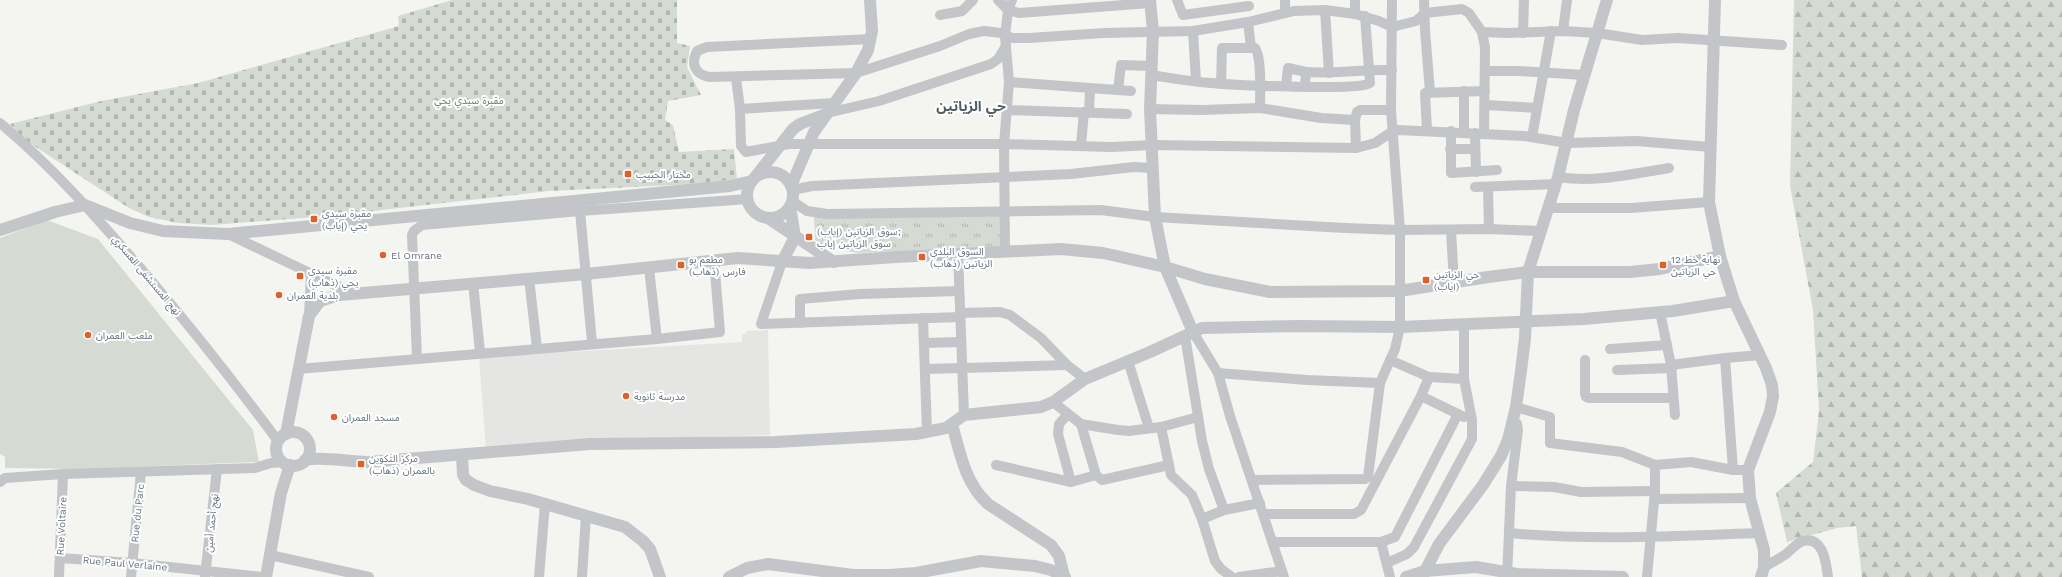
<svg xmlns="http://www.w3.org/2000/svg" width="2062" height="577" font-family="'Work Sans','Noto Sans Arabic',sans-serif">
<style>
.built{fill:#e5e6e4}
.forest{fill:url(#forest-firs)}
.cemetery{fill:url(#cemetery-stones)}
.park{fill:url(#park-tufts)}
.pitch{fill:#d5dbd2}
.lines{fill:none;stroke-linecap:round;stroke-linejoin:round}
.minor{stroke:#c3c5c9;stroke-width:10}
.tertiary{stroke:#c3c5c9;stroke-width:12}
.poi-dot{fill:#dd6129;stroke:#fff;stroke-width:1.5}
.labels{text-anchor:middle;stroke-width:4;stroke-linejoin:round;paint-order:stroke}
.park-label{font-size:10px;fill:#667863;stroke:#fff}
.poi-label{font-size:10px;fill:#657281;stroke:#fff;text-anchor:start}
.street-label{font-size:10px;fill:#657281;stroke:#fff}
.district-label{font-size:14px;font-weight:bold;fill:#525c66;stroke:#fff}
</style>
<defs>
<pattern id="forest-firs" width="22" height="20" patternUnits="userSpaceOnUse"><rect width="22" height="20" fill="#d5dbd2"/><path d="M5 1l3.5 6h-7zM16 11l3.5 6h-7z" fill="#b0b6b0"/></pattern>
<pattern id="cemetery-stones" width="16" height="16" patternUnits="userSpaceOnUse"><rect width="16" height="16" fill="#d5dbd2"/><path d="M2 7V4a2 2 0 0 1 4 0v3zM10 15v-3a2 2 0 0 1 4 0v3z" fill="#b0b6b0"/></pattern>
<pattern id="park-tufts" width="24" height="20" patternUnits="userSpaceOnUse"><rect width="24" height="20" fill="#d5dbd2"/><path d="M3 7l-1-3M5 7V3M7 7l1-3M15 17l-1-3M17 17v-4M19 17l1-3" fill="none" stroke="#b0b6b0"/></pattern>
</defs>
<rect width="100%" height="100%" fill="#f4f5f1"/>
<!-- built -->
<path class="built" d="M768,330L770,435L580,440L486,450L479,357L742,342V334H746V331Z"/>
<!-- forest -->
<path class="forest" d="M1794,0H2062V577H1862L1856,526L1837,528L1787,542L1776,493L1813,462L1819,411L1813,310L1790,186Z"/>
<!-- cemetery -->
<path class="cemetery" d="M452,0H677V43L690,46L687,67L701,95L668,101L665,120L673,125L679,152L734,149L737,179L695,184L549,191L328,216L211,225L178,223L149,217L129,208L25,140L10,124L101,101L198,83L399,26L398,16Z"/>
<!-- park -->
<path class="park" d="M1003,214V246L858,253L825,247L815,240L814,217Z"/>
<!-- pitch -->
<path class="pitch" d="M47,220L98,239L253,430L259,462L77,469L5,468V457L0,454V238Z"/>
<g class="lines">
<!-- minor -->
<g class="minor">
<path d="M998,0L1008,10L1019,13L1150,3"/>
<path d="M1177,0L1183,15L1249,6"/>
<path d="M1285,0V13"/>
<path d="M1355,0V14"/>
<path d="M1424,0L1425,30L1430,92"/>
<path d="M1325,10L1329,73"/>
<path d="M940,15L962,11L973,0"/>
<path d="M1248,22L1251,48"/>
<path d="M1193,31L1196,81"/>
<path d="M1563,31L1567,0"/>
<path d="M1482,32L1485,47L1484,133"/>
<path d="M1523,33L1524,0"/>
<path d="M871,39L707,47L697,51C691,63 694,74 709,77L856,73L940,46L969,34L984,31L1001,33L1012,38H1029L1104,33L1193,31L1248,22L1294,11L1325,10L1355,14L1379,21L1392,27L1416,21L1425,13L1462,9L1469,13L1482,32L1507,33L1563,31L1597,33L1642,40L1678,38L1782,45"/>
<path d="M1485,71H1519L1584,75"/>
<path d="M1151,75C1171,78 1192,82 1212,83C1231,85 1364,91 1370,83L1365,16"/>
<path d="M736,78L740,109L741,146L746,152L789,144H1004L1111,147L1152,145L1356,148L1375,143L1393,131L1398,130L1524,136L1567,143L1636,141L1710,147"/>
<path d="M1009,82L1131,91"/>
<path d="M1221,84L1222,48H1255C1262,57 1260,95 1260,108"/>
<path d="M1286,85L1288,68L1306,72"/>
<path d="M1305,86L1306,72C1335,74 1363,69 1392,70"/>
<path d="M1118,90L1121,65L1151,66"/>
<path d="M1464,91V132"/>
<path d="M1485,105L1537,108"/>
<path d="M740,109L834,103"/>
<path d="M1150,109L1202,110L1260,108L1321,118L1355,120"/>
<path d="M1006,110L1127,114"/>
<path d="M1089,112L1090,89"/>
<path d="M827,113L879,101L991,64L998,59L1006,46"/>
<path d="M0,123C53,167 98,219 143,271C190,326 235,383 278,441"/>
<path d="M1427,130L1425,93L1485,91"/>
<path d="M1451,131V173L1497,170"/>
<path d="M1475,133L1476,172"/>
<path d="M1532,137L1551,31"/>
<path d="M1081,145L1084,112"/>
<path d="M1356,148L1355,120L1357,112L1360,110H1391"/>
<path d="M1450,149H1475"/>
<path d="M1558,177C1596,183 1631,174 1669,168"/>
<path d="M1475,187L1556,184"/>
<path d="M1488,187L1489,229"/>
<path d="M792,190L812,186L1071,174L1134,167L1153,168"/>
<path d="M792,201L807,211L827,214L1101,210L1155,217L1345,228L1400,230L1489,229L1540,231"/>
<path d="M1548,208H1631L1709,202"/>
<path d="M580,211L592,343"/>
<path d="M1451,230L1454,283"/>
<path d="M228,234L335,285L357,291"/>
<path d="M1005,251L1004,144L1009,82L1005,36L1008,10L1012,0"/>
<path d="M958,253L964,415"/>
<path d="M782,262L761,324L960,317"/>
<path d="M649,268L657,339"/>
<path d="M529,278L537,348"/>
<path d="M473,283L480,352"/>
<path d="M1660,312L1671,365L1675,415"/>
<path d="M960,313L1000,312L1010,315L1041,338L1067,365L1085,379"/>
<path d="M309,316L311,274"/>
<path d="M923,318L927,432"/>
<path d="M800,323V299L860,294L959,291"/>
<path d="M1193,332L1218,373L1230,416L1284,577"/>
<path d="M1185,336L1202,441L1209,469L1224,510"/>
<path d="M924,343L961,342"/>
<path d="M1610,349L1667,345"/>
<path d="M417,358L412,235L414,231L422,225L580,211L748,199"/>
<path d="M1390,360L1429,377L1464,379"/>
<path d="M1585,360V393L1586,397L1589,398H1673"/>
<path d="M1128,361L1149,428"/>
<path d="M1671,365L1725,358"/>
<path d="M298,369L657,339L720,332L714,260"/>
<path d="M925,369L1067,365"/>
<path d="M1617,370L1672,368"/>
<path d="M1218,373L1307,380L1380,383"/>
<path d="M1421,396L1464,417"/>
<path d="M1053,402L1081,424L1118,430L1129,431L1161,427L1198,417"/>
<path d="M1516,407L1550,417V443L1622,452L1655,465"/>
<path d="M1068,414L1059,424L1058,434L1071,482"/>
<path d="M1081,424L1096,475L1102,480L1169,465"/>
<path d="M1161,427L1171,475L1192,495L1202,519L1215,561L1221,569L1232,577"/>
<path d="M996,465L1071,482L1096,475"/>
<path d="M1733,470L1725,358L1760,355"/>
<path d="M1252,480L1365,479L1368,477L1380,383L1395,349L1400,327V230L1391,110L1392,0"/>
<path d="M0,482L5,478L63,474L255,468L271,463L283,462"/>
<path d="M1511,486L1554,487L1581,492L1655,491"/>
<path d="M1655,499L1750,498"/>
<path d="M1264,514H1354L1361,510L1421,396L1429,377"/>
<path d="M1202,519L1224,510L1260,503"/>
<path d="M1509,533C1592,541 1676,536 1760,533"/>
<path d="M1273,542H1381L1395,537L1458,414"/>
<path d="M1381,542L1390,577"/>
<path d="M270,555L369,577"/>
<path d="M60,558L132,563L263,577"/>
<path d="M1387,563L1407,554L1414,547L1472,439V420L1464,379V324"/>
<path d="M1764,567C1771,563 1779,559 1786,554C1791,550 1797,543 1803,541C1824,536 1826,564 1828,577"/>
<path d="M205,576L217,469"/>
<path d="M59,577L63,474"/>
<path d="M131,577L141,472"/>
<path d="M539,577L545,504"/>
<path d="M582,577L586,516"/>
<path d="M1239,577L1282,571"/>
<path d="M1507,577L1511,486L1518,430L1517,424L1512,423"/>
<path d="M1647,577L1655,491V465L1691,462L1733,470H1748"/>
</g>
<!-- tertiary -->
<g class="tertiary">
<path d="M1150,0L1153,31L1150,109L1155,217L1165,267L1193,332"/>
<path d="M1715,0L1709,202L1720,256L1734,301L1766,368L1772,385L1773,396L1770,412L1748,470L1750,498L1764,550V567L1761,577"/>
<circle cx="770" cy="195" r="23"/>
<path d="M756,176L793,129L800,124L826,114"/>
<path d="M791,186L814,132L856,73L868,50L872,31L870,0"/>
<path d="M768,218L834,262"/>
<path d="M0,230L55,212L85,205L130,223L163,231L228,234L730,186L752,181"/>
<path d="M782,262L795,237L790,206"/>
<path d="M952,424C960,453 965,483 988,504L1051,545L1059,556L1064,576"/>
<circle cx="293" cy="449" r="17"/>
<path d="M286,434L309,316L320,301L339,295L586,274L738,258L809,263L896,257L1061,249L1103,253L1165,267L1205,279L1270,292L1399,291L1488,277L1528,272H1630L1660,269L1720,256"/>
<path d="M462,455L463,475L466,480L474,485L490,491L528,499L625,527L643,541L650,549L660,577"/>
<path d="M305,460C323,456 348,462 368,462L590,444L776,442L916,434L946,428L964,415L1041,407L1053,402L1085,379L1150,352L1202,328L1299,326L1400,327L1584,319L1673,311L1734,301"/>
<path d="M266,577L281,493L290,465"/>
<path d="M729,577L747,568L768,564L853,575H889L916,573L981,561L1035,566L1051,570L1065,577"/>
<path d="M1406,577L1425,571L1476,567L1517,574L1623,577"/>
<path d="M1422,577L1439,544L1483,485L1501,456L1508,440L1516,407L1521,371L1525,338L1528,272L1558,177L1574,110L1607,0"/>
</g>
</g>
<!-- markers -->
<g class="poi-dot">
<rect x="624" y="170" width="8" height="8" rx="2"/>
<rect x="310" y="215" width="8" height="8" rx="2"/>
<rect x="805" y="233" width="8" height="8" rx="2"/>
<circle cx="383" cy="255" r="4"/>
<rect x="918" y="253" width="8" height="8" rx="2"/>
<rect x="677" y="261" width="8" height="8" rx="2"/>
<rect x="1659" y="261" width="8" height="8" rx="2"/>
<rect x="296" y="272" width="8" height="8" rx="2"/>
<rect x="1422" y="276" width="8" height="8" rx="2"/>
<circle cx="279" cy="295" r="4"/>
<circle cx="88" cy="335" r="4"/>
<circle cx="626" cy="396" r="4"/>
<circle cx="334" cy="417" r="4"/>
<rect x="357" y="460" width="8" height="8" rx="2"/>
</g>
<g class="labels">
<!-- park labels -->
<g class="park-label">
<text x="469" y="104">مقبرة سيدي يحي</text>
</g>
<!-- poi labels -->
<g class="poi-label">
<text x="636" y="178">مختار الحبيب</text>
<text x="322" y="217">مقبرة سيدي<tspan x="322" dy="12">يحي (إياب)</tspan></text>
<text x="817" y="235">سوق الزياتين (إياب);<tspan x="817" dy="12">سوق الزياتين إياب</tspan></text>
<text x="930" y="255">السوق البلدي<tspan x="930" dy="12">الزياتين (ذهاب)</tspan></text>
<text x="391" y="259">El Omrane</text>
<text x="689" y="263">مطعم بو<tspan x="689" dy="12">فارس (ذهاب)</tspan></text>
<text x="1671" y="263">نهاية خط 12<tspan x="1671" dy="12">حي الزياتين</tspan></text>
<text x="308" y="274">مقبرة سيدي<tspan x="308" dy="12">يحي (ذهاب)</tspan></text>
<text x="1434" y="278">حي الزياتين<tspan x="1434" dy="12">(إياب)</tspan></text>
<text x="287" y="299">بلدية العمران</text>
<text x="96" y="339">ملعب العمران</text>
<text x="634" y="400">مدرسة ثانوية</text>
<text x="342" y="421">مسجد العمران</text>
<text x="369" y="462">مركز التكوين<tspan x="369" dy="12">بالعمران (ذهاب)</tspan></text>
</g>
<!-- street labels -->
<g class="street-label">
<text transform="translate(147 275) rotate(50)" y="4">نهج المستشفى العسكري</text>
<text transform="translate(137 513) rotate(-84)" y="4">Rue du Parc</text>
<text transform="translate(211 523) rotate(-84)" y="4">نهج أحمد أمين</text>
<text transform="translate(61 526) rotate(-87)" y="4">Rue Voltaire</text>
<text transform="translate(125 563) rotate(5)" y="4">Rue Paul Verlaine</text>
</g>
<!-- district labels -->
<g class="district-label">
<text x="971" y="111">حي الزياتين</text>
</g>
</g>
</svg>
